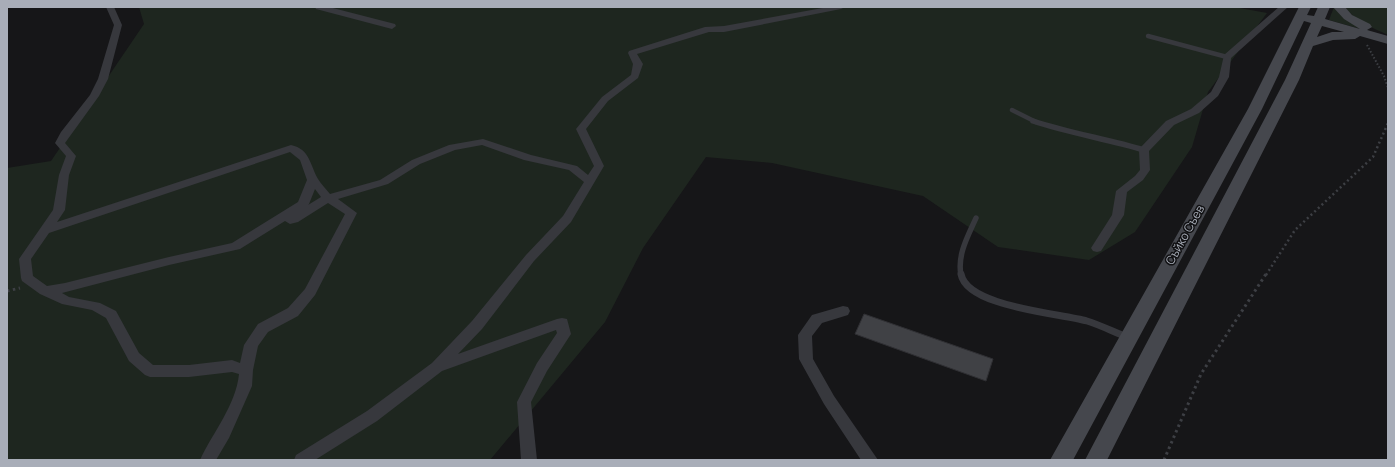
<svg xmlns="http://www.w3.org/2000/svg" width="1395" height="467" font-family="Manrope,sans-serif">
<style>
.green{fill:#1e261f}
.building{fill:#404145;stroke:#303034}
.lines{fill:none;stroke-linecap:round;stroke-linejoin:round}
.path-far2{stroke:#3d3f44;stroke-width:2;stroke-dasharray:1.5 2;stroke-linecap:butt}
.path-far1{stroke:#3d3f44;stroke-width:2.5;stroke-dasharray:2 3;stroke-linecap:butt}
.path{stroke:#3d3f44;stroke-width:3;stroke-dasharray:2.5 3.5;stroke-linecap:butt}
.lane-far2{stroke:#37383d;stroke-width:4.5}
.lane-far1{stroke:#37383d;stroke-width:5.5}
.lane{stroke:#37383d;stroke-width:7}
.street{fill:#37383d;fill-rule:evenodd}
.secondary{fill:#45474d;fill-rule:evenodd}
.labels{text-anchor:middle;stroke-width:3;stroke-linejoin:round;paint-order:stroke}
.street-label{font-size:12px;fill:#a8adb8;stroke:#111113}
</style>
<rect width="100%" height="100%" fill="#161618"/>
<!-- green -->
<g class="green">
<path d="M139,7H1234L1267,13L1208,92L1192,147L1135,232L1089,260L998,247L923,196L772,163L706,157L643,248L605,322L490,460H7V168L51,161L144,24Z"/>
<path d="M1334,7L1343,17L1371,32L1329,20Z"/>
<path d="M1345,7H1388V35C1373,28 1355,21 1345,7Z"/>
</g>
<!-- building -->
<path class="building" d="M864,314L993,359L986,381L855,334Z"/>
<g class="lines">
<!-- path-far2 -->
<path class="path-far2" d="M1367,45L1384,76L1388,88"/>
<!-- path-far1 -->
<path class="path-far1" d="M1266,275L1295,230L1373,157L1388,123"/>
<!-- path -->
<g class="path">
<path d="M7,291L20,288"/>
<path d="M1164,460L1201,374L1266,274"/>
</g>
<!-- lane-far2 -->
<g class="lane-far2">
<path d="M1148,36L1227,57"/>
<path d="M1012,110L1036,122"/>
</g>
<!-- lane-far1 -->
<g class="lane-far1">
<path d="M1033,121C1069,133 1107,139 1144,150"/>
<path d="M961,275C957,255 968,236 976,218"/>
</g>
<!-- lane -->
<path class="lane" d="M961,274C967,307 1059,313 1087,321C1100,325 1114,332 1127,337"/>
<!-- street -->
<g class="street">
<path d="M106,7H114L122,25L108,79L99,96L65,143L76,156L69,175L65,210L57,222L291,145C310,149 310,165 318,179C321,184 326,189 330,194L380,180L412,160L449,145L483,139L531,155L577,166L588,175L594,166L576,129L602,97L631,75L633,64L628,53L629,51L705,27L724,26L828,7H845L841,9L724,32H709L637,54L643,64L638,78L608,101L586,129L604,166L571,222L534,261L482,329L458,354L557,319L562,318L567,319L571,334L547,371L531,402L537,460H521L517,402L537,363L557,333L556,330L442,371L377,421L315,460H294L296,455L367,411L432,363L472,321L526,255L563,216L584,182L569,170L524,160L482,145L455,150L420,164L388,184L338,199L357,213L315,295L298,316L268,332L258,346L253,370L252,386L229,438L216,460H200C213,432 236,405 239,374L232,372L189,377H150L145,375L129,361L106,318L92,310L62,304L40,294L22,281L21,278L19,259L53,210L59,175L66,156L55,143L61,132L90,95L98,79L114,25ZM290,152L300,160L307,180L298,202L232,243L169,257L65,283L47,286L33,276L31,259L49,233ZM315,189L321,197L308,205L309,204ZM328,203L345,214L305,289L288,308L258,324L244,345L240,363L232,360L189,365H153L139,353L116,311L100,303L69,297L62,293L169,265L240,249L285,221L290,224L298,222Z"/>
<path d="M315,7H329L395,24L396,26L392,29L316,9Z"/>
<path d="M1279,7H1288L1231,58L1229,77L1218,96L1199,113L1174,125L1149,151L1150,170L1143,180L1127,192L1124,215L1101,251L1097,252L1093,251L1091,248L1112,215L1116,191L1135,176L1140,170L1139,150L1140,148L1166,121L1191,109L1211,92L1219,77L1224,55Z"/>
<path d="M843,306L848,307L850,311L848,315L822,323L812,336L813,359L834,396L878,460H861L824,404L799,359L798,335L812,315Z"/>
</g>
<!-- secondary -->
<path class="secondary" d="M1299,7H1311L1307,15L1314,16L1318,7H1330L1325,19L1360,29L1344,19L1333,7H1345L1352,15L1370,24L1372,27L1367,30L1388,36V44L1360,36L1355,39L1333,40L1313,46L1299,80L1107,460H1085L1285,80L1311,23L1304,21L1262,109L1073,460H1050L1248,109ZM1322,26L1344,32H1332L1317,37Z"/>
</g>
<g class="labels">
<!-- street labels -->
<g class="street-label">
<text transform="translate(1185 235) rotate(-61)" y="4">Съйко Съев</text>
</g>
</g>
<!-- border -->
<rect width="1395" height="467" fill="none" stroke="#a8adb8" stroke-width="16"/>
</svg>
